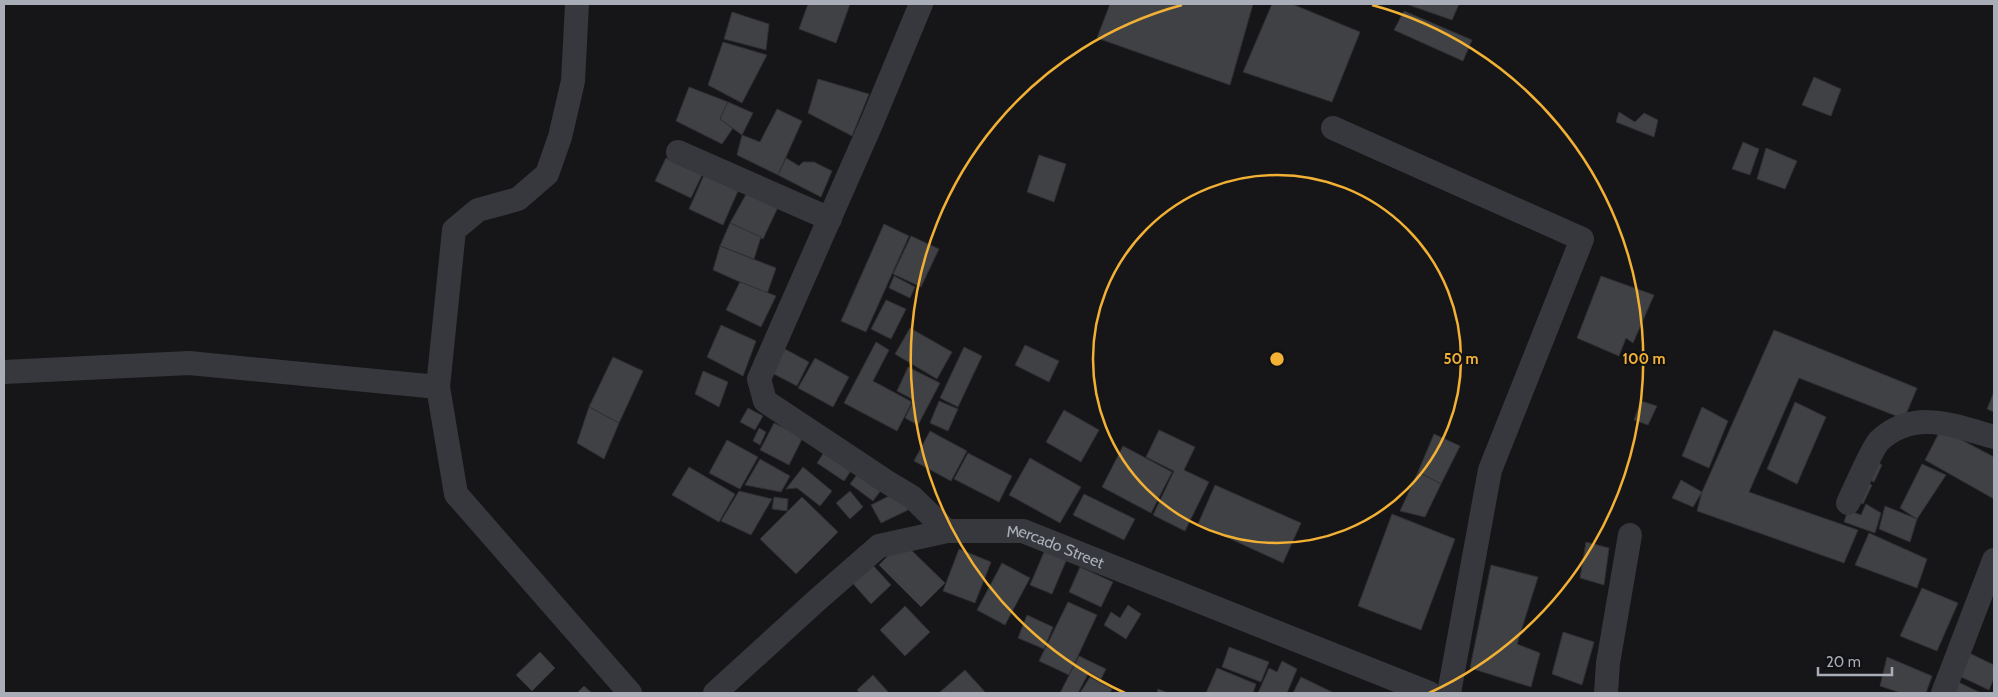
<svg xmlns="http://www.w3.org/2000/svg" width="1998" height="697" font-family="Cabin,sans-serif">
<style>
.building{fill:#404145;stroke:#303034}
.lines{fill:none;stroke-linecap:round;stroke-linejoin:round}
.minor{stroke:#37383d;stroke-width:24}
.ring{fill:none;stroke:#f2b134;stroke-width:2.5}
.labels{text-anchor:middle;stroke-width:4;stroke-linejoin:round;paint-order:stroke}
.street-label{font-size:16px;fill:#a8adb8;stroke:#111113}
.centre{fill:#f2b134;stroke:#111113;stroke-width:2.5}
.ring-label{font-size:15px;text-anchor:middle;font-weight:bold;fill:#f2b134;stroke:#111113;stroke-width:4;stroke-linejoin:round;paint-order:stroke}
</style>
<rect width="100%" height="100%" fill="#161618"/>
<!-- building -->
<g class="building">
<path d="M808,4H850L836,43L799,29Z"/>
<path d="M1110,4H1253L1230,85L1097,38Z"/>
<path d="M1272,4H1292L1360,32L1332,102L1243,72Z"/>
<path d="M1406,4H1459L1452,20Z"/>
<path d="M1404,11L1472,40L1463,61L1394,30Z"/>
<path d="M732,12L769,24L766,50L724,39Z"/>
<path d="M723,42L767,55L742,103L708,85Z"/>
<path d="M1814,77L1841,89L1831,116L1802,105Z"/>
<path d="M818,79L869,94L852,136L808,113Z"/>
<path d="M689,87L728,102L720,119L733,128L722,144L676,121Z"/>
<path d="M728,102L753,113L742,135L720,119Z"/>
<path d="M777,109L802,121L778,175L737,155L742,135L760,142Z"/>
<path d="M1619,112L1635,122L1644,113L1658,120L1654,137L1616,122Z"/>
<path d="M1743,142L1759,149L1750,175L1732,169Z"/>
<path d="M1766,148L1797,161L1785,189L1757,179Z"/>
<path d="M1039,155L1066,164L1054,202L1027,192Z"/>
<path d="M666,158L702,175L691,198L655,181Z"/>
<path d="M786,158L799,166L803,162H814L832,171L821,197L778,175Z"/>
<path d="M704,175L738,191L723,225L689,209Z"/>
<path d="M748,191L779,205L763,239L730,223Z"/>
<path d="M730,223L761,237L754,259L720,246Z"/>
<path d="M884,224L909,236L866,332L841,321Z"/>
<path d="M911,236L939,249L921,287L893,274Z"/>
<path d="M720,246L776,268L767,294L713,270Z"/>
<path d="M894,276L915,287L910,298L889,288Z"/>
<path d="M1601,276L1654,295L1633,343L1626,338L1619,356L1577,338Z"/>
<path d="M740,282L776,296L761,327L726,310Z"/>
<path d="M886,300L906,309L891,339L871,329Z"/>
<path d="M721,325L756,341L743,376L707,357Z"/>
<path d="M910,328L952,352L937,379L895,354Z"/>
<path d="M1774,330L1917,388L1904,419L1799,378L1749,492L1858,530L1844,563L1697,511L1702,492Z"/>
<path d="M876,342L889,350L873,381L912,402L897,431L844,403Z"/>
<path d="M1025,345L1059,361L1049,382L1015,365Z"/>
<path d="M964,347L982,356L958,407L940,398Z"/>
<path d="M783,348L809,362L797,386L770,372Z"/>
<path d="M613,357L643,371L619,423L589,407Z"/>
<path d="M815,358L849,377L833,407L798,388Z"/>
<path d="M908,367L940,383L918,425L905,418L914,400L897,391Z"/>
<path d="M703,371L728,382L719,407L695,394Z"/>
<path d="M1994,392V412L1987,409Z"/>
<path d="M939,401L958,409L948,431L930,423Z"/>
<path d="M1641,401L1657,406L1648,425L1634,420Z"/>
<path d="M1795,402L1826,417L1797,484L1767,469Z"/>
<path d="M589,407L619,423L604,459L577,443Z"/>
<path d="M1702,407L1728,421L1709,468L1682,456Z"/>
<path d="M748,408L763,416L755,430L740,422Z"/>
<path d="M1064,410L1099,430L1081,462L1046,442Z"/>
<path d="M774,423L803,437L789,465L760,450Z"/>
<path d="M759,428L766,432L760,445L753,441Z"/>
<path d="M1941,429L1994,457V499L1925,460Z"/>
<path d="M1159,430L1195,447L1184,470L1209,482L1185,531L1153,515L1174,471L1146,457Z"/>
<path d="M930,431L967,451L951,481L914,461Z"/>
<path d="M1434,434L1460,446L1441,484L1418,472Z"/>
<path d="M727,440L758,457L740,489L709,473Z"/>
<path d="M830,443L857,462L844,481L817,463Z"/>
<path d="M1123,446L1172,472L1151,513L1102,487Z"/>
<path d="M968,453L1012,476L999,502L954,479Z"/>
<path d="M1030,458L1081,487L1060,523L1009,495Z"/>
<path d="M760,459L790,476L781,492L745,485Z"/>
<path d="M1874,460L1882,465L1874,482L1866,478Z"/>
<path d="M1922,464L1946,475L1917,519L1900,508Z"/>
<path d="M864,465L887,482L873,501L850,484Z"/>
<path d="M689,467L735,494L719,522L672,495Z"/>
<path d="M803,467L832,491L820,506L797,488L786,489Z"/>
<path d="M1418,472L1441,484L1425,517L1400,511Z"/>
<path d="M1681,480L1702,492L1693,507L1672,498Z"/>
<path d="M1864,481L1872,485L1863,504L1855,500Z"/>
<path d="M1215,485L1301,523L1283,563L1198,524Z"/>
<path d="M739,491L772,499L751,535L721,521Z"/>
<path d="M850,491L863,507L850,519L836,503Z"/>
<path d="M899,491L908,510L881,523L871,505Z"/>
<path d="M1084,494L1135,519L1124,540L1073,515Z"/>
<path d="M774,497L788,499L787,511L772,509Z"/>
<path d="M802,497L838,532L796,574L760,539Z"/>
<path d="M1866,504L1881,513L1875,533L1844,522L1848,510L1861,515Z"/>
<path d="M1885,506L1917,519L1910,542L1879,529Z"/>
<path d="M1392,514L1455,539L1421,630L1358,606Z"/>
<path d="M1869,533L1927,559L1917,588L1855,565Z"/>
<path d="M902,541L945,583L921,607L879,565Z"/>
<path d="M1586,542L1609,548L1604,585L1580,578Z"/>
<path d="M1047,545L1069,554L1052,594L1030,585Z"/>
<path d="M959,549L991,562L975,603L943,591Z"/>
<path d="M869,561L891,585L871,604L849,579Z"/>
<path d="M1002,563L1030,578L1005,625L977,610Z"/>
<path d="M1491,565L1538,577L1517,644L1540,653L1531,687L1470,668Z"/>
<path d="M1080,567L1113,582L1101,607L1069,592Z"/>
<path d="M1922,588L1958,603L1937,651L1900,636Z"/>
<path d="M1068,602L1097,615L1069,675L1039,661Z"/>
<path d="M1128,605L1141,614L1126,639L1104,625L1111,612L1120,618Z"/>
<path d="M905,606L930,632L905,656L880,630Z"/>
<path d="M1027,615L1053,627L1044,649L1018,638Z"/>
<path d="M1563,632L1594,642L1582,685L1552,674Z"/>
<path d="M1229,647L1269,662L1261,682L1222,667Z"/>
<path d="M540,652L555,668L532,691L516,675Z"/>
<path d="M1967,652L1994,665V678L1989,690L1957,675Z"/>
<path d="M1079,656L1106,669L1101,679L1089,672L1078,693H1060Z"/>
<path d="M1887,657L1932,676L1926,693H1901L1880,686Z"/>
<path d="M1282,661L1297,669L1287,693H1258L1269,668L1277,672Z"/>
<path d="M1217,668L1256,684L1253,693H1206Z"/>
<path d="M965,670L986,693H939Z"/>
<path d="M873,675L889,693H860L857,690Z"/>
<path d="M1090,677L1112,689L1110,693H1080Z"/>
<path d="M1301,677L1334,693H1293Z"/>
<path d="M1954,680L1981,693H1948Z"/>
<path d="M584,686L592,693H577Z"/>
<path d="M1158,689L1168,693H1157Z"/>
</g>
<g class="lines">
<!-- minor -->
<g class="minor">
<path d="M577,4L573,81L560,137L547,174L518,199L478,210L454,230L438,387L456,494L630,693"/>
<path d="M921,4L872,122L759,379L765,401L887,482L912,497L947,531"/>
<path d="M1333,128L1582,239L1490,470L1449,693"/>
<path d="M678,152L830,219"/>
<path d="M4,372L189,363L438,387"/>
<path d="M1848,503C1854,491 1872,448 1879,441C1914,408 1955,426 1994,437"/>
<path id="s1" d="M715,693L816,601L879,546L947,531H1023L1429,693"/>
<path d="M1606,693L1608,663L1630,535"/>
<path d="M1943,693L1994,560"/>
</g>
</g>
<!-- distance rings -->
<g class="ring">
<circle cx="1277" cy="359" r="184"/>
<path d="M1125 693A367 367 0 0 1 1182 5M1372 5A367 367 0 0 1 1429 693"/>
</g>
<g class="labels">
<!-- street labels -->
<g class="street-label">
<text dy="6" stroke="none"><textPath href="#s1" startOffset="401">Mercado Street</textPath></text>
</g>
</g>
<circle cx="1277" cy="359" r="8" class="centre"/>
<g class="ring-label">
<text x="1461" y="364">50 m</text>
<text x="1644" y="364">100 m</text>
</g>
<!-- border -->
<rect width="1998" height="697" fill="none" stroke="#a8adb8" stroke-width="10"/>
<!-- scale -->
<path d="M1818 667v8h74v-8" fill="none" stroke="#a8adb8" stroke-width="2.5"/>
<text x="1826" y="667" font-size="15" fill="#a8adb8" stroke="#111113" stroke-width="4" paint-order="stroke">20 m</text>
</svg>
